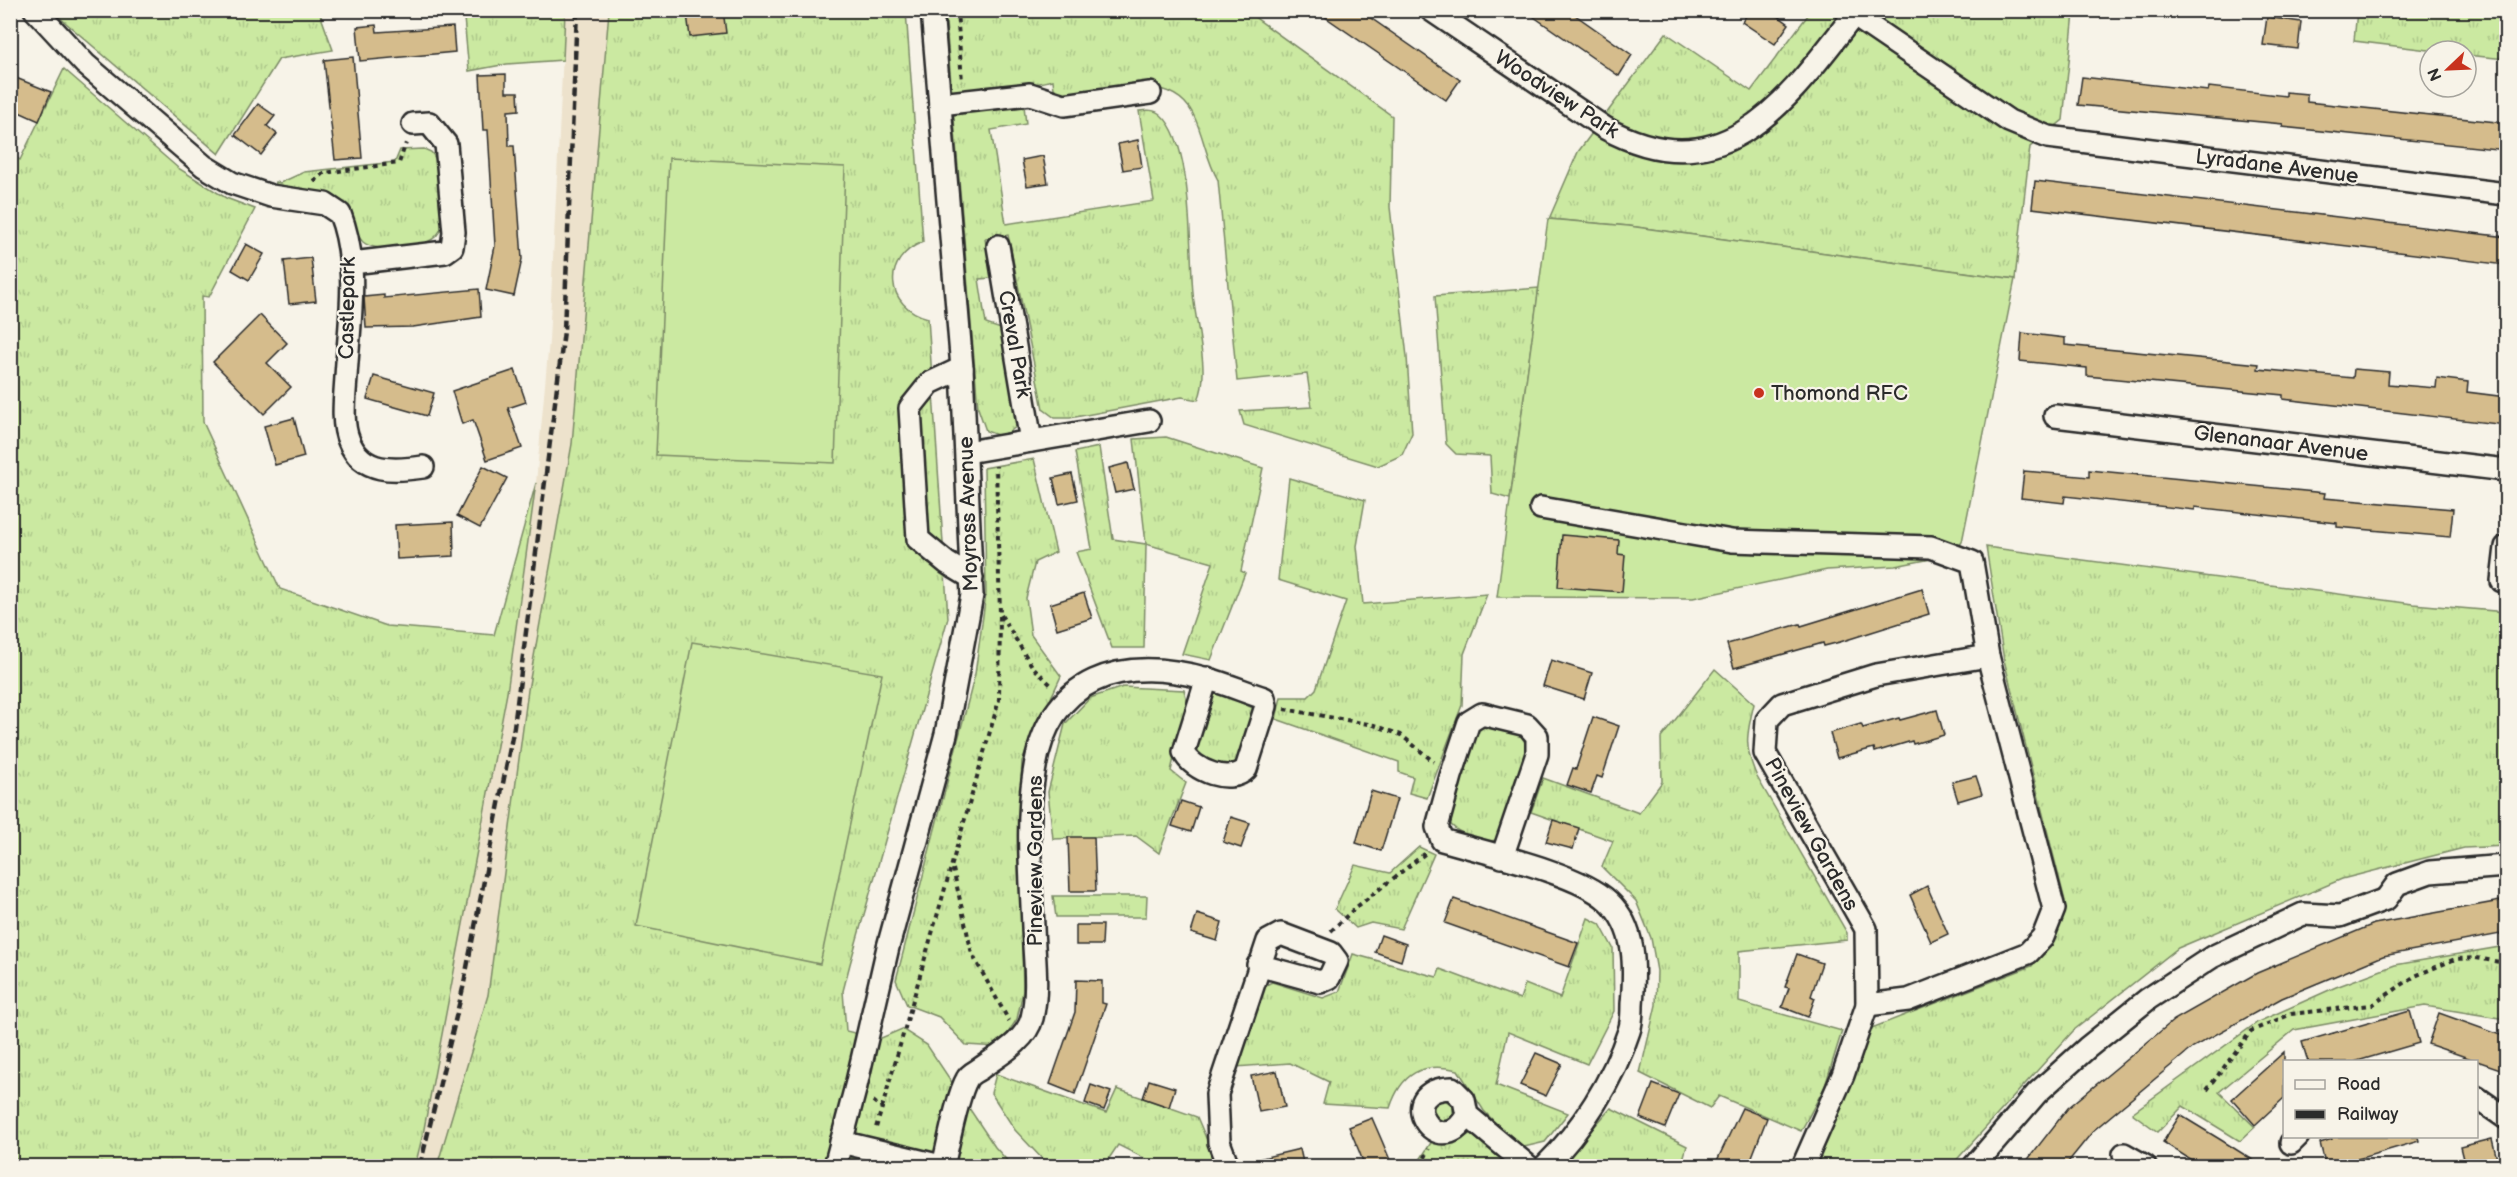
<svg xmlns="http://www.w3.org/2000/svg" width="2517" height="1177" font-family="'Balsamiq Sans',sans-serif">
<style>
.built{fill:#ede2cc}
.grass{fill:url(#grass-tufts);stroke:#7b8a66;stroke-width:1.5}
.pitch{fill:#cbe9a1;stroke:#7b8a66;stroke-width:1.5}
.building{fill:#d5bc8c;stroke:#2b2b2b;stroke-width:1.5}
.lines{fill:none;stroke-linecap:round;stroke-linejoin:round}
.minor-casing{stroke:#2b2b2b;stroke-width:26}
.path{stroke:#2b2b2b;stroke-width:4;stroke-dasharray:4.5 4.5;stroke-linecap:butt}
.minor{stroke:#f7f3e8;stroke-width:21}
.rail{stroke:#2b2b2b;stroke-width:4.5;stroke-dasharray:9 4.5;stroke-linecap:butt}
.poi-dot{fill:#c8321e;stroke:#f7f3e8;stroke-width:2}
.labels{text-anchor:middle;stroke-width:4.5;stroke-linejoin:round;paint-order:stroke}
.street-label{font-size:21px;fill:#2b2b2b;stroke:#f7f3e8}
.poi-label{font-size:21px;fill:#2b2b2b;stroke:#f7f3e8;text-anchor:start}
</style>
<defs>
<pattern id="grass-tufts" width="24" height="20" patternUnits="userSpaceOnUse" patternTransform="scale(1.5)"><rect width="24" height="20" fill="#cbe9a1"/><path d="M3 7l-1-3M5 7V3M7 7l1-3M15 17l-1-3M17 17v-4M19 17l1-3" fill="none" stroke="#aec88b"/></pattern>
</defs>
<rect width="100%" height="100%" fill="#f7f3e8"/>
<filter id="ink" filterUnits="userSpaceOnUse"><feTurbulence type="fractalNoise" baseFrequency=".0167" numOctaves="2"/><feDisplacementMap in="SourceGraphic" scale="12" xChannelSelector="R" yChannelSelector="G"/><feConvolveMatrix kernelMatrix="1 2 1 2 8 2 1 2 1" color-interpolation-filters="sRGB"/></filter>
<g filter="url(#ink)">
<!-- built -->
<path class="built" d="M565,11H609L572,444L528,690L488,995L437,1166H415L423,1134L507,693L536,483L549,341Z"/>
<!-- grass -->
<g class="grass">
<path d="M2054,10L2074,13L2063,120L2030,147L2015,279L1629,226L1549,219L1578,152L1666,33L1751,91L1811,11Z"/>
<path d="M52,11H319L333,50L279,59L219,154Z"/>
<path d="M456,11H565L563,60L507,64L469,71L464,18H456Z"/>
<path d="M609,11H906L923,242C881,258 885,307 928,318L948,618L850,964L843,991L846,1031L879,1039L902,1029L927,1045L995,1147L1012,1166H437L488,995L528,690L572,444Z"/>
<path d="M945,11H1246L1392,116L1390,207L1407,357L1412,433L1402,455L1378,466L1244,425L1240,411L1312,407L1307,374L1237,381L1218,180C1206,159 1204,136 1193,114C1169,68 1097,92 1055,97L1053,80L1022,87L1026,124L991,130L1006,224L1154,201L1139,111C1147,110 1155,109 1161,115C1194,144 1189,250 1193,293C1195,324 1211,372 1198,400L1182,397L1070,418H1055L1043,409L1008,235L985,239L992,278L979,279L986,324L1001,329L1017,426L1003,437L986,431L978,408Z"/>
<path d="M2357,11H2506V59L2466,55V51H2437L2354,41Z"/>
<path d="M64,69L178,168L226,198L255,209L209,297L202,296L203,422L280,589L387,626L494,635L536,483L507,693L423,1134L415,1166H22L11,1153L10,153L20,160Z"/>
<path d="M424,149L431,152C442,165 441,183 442,200C444,213 446,224 437,235C426,249 377,254 363,242C350,230 352,205 334,196C321,189 291,190 275,186L276,182L280,183L304,172L395,162L400,150Z"/>
<path d="M1539,288L1510,499L1492,494L1490,456L1456,454L1446,444L1435,296Z"/>
<path d="M1166,437L1263,468L1241,571L1245,573L1211,660L1182,654L1213,563L1146,544L1144,648H1112L1076,552L1092,549L1075,452L1099,447L1113,539L1146,544L1134,439Z"/>
<path d="M1034,459L1056,552L1035,562L1026,598L1031,635L1061,676L1022,761L1019,821L1023,991L1017,1019L999,1047L966,1045L939,1017L907,1005L896,980L975,674L986,594L984,468Z"/>
<path d="M1289,478L1365,500L1357,546L1363,604L1487,594L1464,654L1462,705L1427,798L1409,793L1413,777L1399,772V762L1276,719L1281,697H1308L1316,689L1346,601L1278,580Z"/>
<path d="M1986,547L2413,604L2506,612V846L2464,848L2342,879L2178,948L2074,1030L1951,1166H1817L1869,1029L2032,966L2056,928L2065,901L2004,660Z"/>
<path d="M1715,669L1754,704C1746,736 1744,747 1757,777L1847,933V940L1739,951V1002L1842,1031L1825,1086L1801,1131L1719,1096L1710,1108L1640,1073L1656,1005L1657,971L1651,938L1636,901L1602,867L1613,841L1531,812L1543,778L1639,813L1662,782L1661,738Z"/>
<path d="M1123,687L1184,690L1187,702L1171,771L1186,783L1159,853L1136,836L1053,839L1048,792L1065,724L1090,698Z"/>
<path d="M1220,693L1255,709L1238,763L1227,768L1199,756L1197,746L1212,695Z"/>
<path d="M1485,723L1520,734L1528,748L1498,840C1481,843 1456,834 1447,820L1476,728Z"/>
<path d="M1419,847L1434,854L1401,929L1371,923L1356,928L1335,909L1355,865L1390,873Z"/>
<path d="M1053,896H1147L1146,917H1056Z"/>
<path d="M1588,918L1600,924L1613,948L1614,1011L1587,1064L1508,1032L1496,1085L1568,1113L1545,1142L1520,1148L1484,1111L1458,1070C1422,1061 1401,1074 1390,1108L1323,1104L1329,1082L1290,1063L1236,1067L1260,988L1272,982L1323,998L1339,992L1353,954L1437,977L1440,969L1520,999L1525,984L1560,998Z"/>
<path d="M2506,946V1019L2425,1006L2294,1030L2219,1092L2255,1127L2240,1141L2183,1106L2158,1132L2132,1113L2258,1022L2336,987L2395,965Z"/>
<path d="M996,1074L1106,1113L1117,1089L1197,1117L1218,1166H1150L1152,1162L1118,1145L1104,1166H1049L1015,1130L991,1093Z"/>
<path d="M1445,1100L1453,1106V1117L1442,1126L1428,1108L1435,1101Z"/>
<path d="M1611,1108L1687,1146L1681,1166H1559Z"/>
<path d="M1475,1132L1507,1166H1409L1418,1163L1432,1141L1456,1139Z"/>
<path d="M2454,1159L2457,1166H2418Z"/>
</g>
<!-- pitch -->
<g class="pitch">
<path d="M669,158L845,167L835,463L656,455Z"/>
<path d="M1548,219L1629,226L2015,279L1962,542L1952,555L1895,566L1827,570L1693,598L1497,597Z"/>
<path d="M692,642L882,674L820,964L636,926Z"/>
</g>
<!-- building -->
<g class="building">
<path d="M723,10L726,33L690,37L687,14Z"/>
<path d="M1315,10H1359L1460,80L1446,100Z"/>
<path d="M1524,10H1568L1632,55L1619,76Z"/>
<path d="M1750,10H1770L1789,24L1775,44L1742,22Z"/>
<path d="M2267,17L2301,22L2298,49L2263,45Z"/>
<path d="M376,25L377,32L453,27L455,52L360,61L357,27Z"/>
<path d="M353,57L362,158L335,160L324,60Z"/>
<path d="M506,74V92H518L519,110L508,111L509,146H514L522,259L514,296L486,290L495,246L488,130H483L480,75Z"/>
<path d="M2082,77L2208,91L2209,87L2286,96V92L2307,94V102L2506,123V150L2282,127L2283,124L2078,105Z"/>
<path d="M16,78L51,92L39,121L10,108V91Z"/>
<path d="M258,104L275,116L267,126L277,134L261,155L235,135Z"/>
<path d="M1138,140L1142,167L1123,170L1118,144Z"/>
<path d="M1043,156L1048,183L1027,186L1022,160Z"/>
<path d="M2035,181L2506,237V265L2032,208Z"/>
<path d="M246,244L264,254L249,280L232,270Z"/>
<path d="M311,258L316,301L289,304L284,261Z"/>
<path d="M479,289L481,317L413,327L366,328L364,297L384,295V298Z"/>
<path d="M260,315L287,343L267,363L291,387L264,414L213,362Z"/>
<path d="M2022,333L2065,338V345L2259,364L2258,369L2353,378L2354,369L2389,372L2388,384L2436,388L2437,378L2468,382L2467,392L2506,397V425L2283,399V395L2087,376V368L2020,361Z"/>
<path d="M515,370L526,402L508,408L522,448L487,460L473,420L462,424L452,391Z"/>
<path d="M374,376L434,393L427,416L367,399Z"/>
<path d="M294,418L304,457L275,465L264,426Z"/>
<path d="M1128,463L1134,489L1115,493L1109,468Z"/>
<path d="M483,466L507,478L480,528L457,516Z"/>
<path d="M2089,470L2325,493L2324,498L2453,509L2450,537L2337,527V523L2195,507V510L2065,496L2064,503L2021,498L2024,471L2089,477Z"/>
<path d="M1072,474L1078,500L1059,504L1053,478Z"/>
<path d="M453,522L454,556L397,559L395,525Z"/>
<path d="M1562,535L1619,540L1618,554L1625,555L1622,592L1558,587Z"/>
<path d="M1922,589L1929,614L1840,642L1824,646L1823,643L1734,668L1727,644L1800,624L1801,626Z"/>
<path d="M1084,593L1092,618L1057,629L1050,604Z"/>
<path d="M1551,660L1592,673L1584,699L1543,686Z"/>
<path d="M1937,710L1944,735L1913,744L1912,741L1875,752L1874,748L1837,758L1830,733L1861,724L1863,728L1899,718L1900,720Z"/>
<path d="M1593,717L1619,726L1602,778L1597,776L1591,793L1567,785L1573,768L1576,769Z"/>
<path d="M1976,776L1982,794L1958,801L1952,782Z"/>
<path d="M1371,791L1397,799L1381,851L1356,843Z"/>
<path d="M1181,801L1199,807L1191,832L1172,826Z"/>
<path d="M1231,817L1250,823L1241,848L1223,842Z"/>
<path d="M1553,820L1579,828L1573,849L1546,842Z"/>
<path d="M1068,837H1094L1096,891H1070Z"/>
<path d="M1927,886L1948,934L1931,942L1910,895Z"/>
<path d="M1454,899L1578,943L1569,967L1445,923Z"/>
<path d="M2506,900V933L2383,956L2282,998L2193,1047L2094,1130L2064,1167H2022L2068,1108L2174,1020L2257,973L2374,924Z"/>
<path d="M1197,914L1222,922L1217,941L1191,933Z"/>
<path d="M1076,925H1103L1102,945H1076Z"/>
<path d="M1381,935L1406,944L1401,961L1375,952Z"/>
<path d="M1797,954L1822,963L1811,996L1815,998L1808,1017L1782,1007L1789,988L1785,987Z"/>
<path d="M1076,980L1102,981V1003L1106,1004L1075,1094L1050,1084L1075,1012Z"/>
<path d="M2410,1011L2419,1043L2354,1062H2308L2302,1042Z"/>
<path d="M2439,1013L2506,1037V1071L2428,1044Z"/>
<path d="M2284,1052V1098L2255,1125L2232,1099Z"/>
<path d="M1536,1053L1562,1064L1546,1096L1520,1085Z"/>
<path d="M1277,1071L1285,1107L1259,1112L1251,1076Z"/>
<path d="M1149,1080L1175,1088L1169,1107L1143,1098Z"/>
<path d="M1653,1084L1679,1094L1665,1128L1640,1118Z"/>
<path d="M1091,1085L1111,1092L1104,1110L1085,1103Z"/>
<path d="M1742,1108L1767,1118L1748,1167H1714Z"/>
<path d="M2180,1115L2221,1140L2264,1167H2202L2163,1142Z"/>
<path d="M1372,1118L1382,1141L1393,1167H1365L1359,1151L1349,1127Z"/>
<path d="M2331,1137H2418L2419,1141L2344,1163L2345,1167H2326L2320,1143L2332,1139Z"/>
<path d="M2492,1139L2499,1167H2465L2460,1147Z"/>
<path d="M1300,1149L1304,1167H1255L1254,1160Z"/>
</g>
<g class="lines">
<defs>
<g id="minor">
<path d="M35,10L85,64L204,166L232,183L271,196L325,204L340,214C360,265 349,324 346,377C345,396 341,423 349,441C362,474 395,471 423,467"/>
<path d="M1431,10L1605,128C1724,193 1786,102 1853,16"/>
<path d="M1846,10L2009,121L2048,137L2506,194"/>
<path d="M940,104L1030,94L1064,105L1150,93"/>
<path d="M998,246L1031,441"/>
<path d="M352,263L445,252L452,247L454,232L446,144L429,123L413,124"/>
<path d="M962,368L930,383L910,408L918,539L947,563L972,578"/>
<path d="M2055,416L2506,470"/>
<path d="M967,452L1149,421"/>
<path d="M1541,508L1732,541L1931,547L1972,562L1988,656L2054,909L2043,937L2028,953L1908,1000L1867,1005"/>
<path d="M2502,581L2506,547"/>
<path d="M1502,857L1537,754V736L1527,725L1482,714L1469,722L1451,776L1437,827L1442,840C1483,852 1579,873 1608,901C1637,928 1635,969 1632,1004C1632,1013 1632,1023 1629,1031C1613,1080 1582,1130 1545,1166"/>
<path d="M2476,1097L2506,1118"/>
<path d="M1467,1115C1439,1167 1389,1089 1452,1088L1464,1100L1467,1115L1528,1166"/>
<path d="M841,1142L941,1166"/>
<path d="M2291,1143L2298,1136"/>
<path d="M2124,1154L2145,1166"/>
<path d="M835,1166L856,1086L888,947L946,734L972,595L962,368L932,10"/>
<path d="M943,1166C948,1146 957,1096 967,1079C969,1074 977,1071 981,1068C999,1055 1026,1041 1032,1018C1039,988 1034,958 1033,927C1031,877 1026,822 1034,773C1048,676 1122,655 1208,679C1227,684 1245,692 1264,698L1266,706L1246,769C1231,785 1192,771 1184,752L1207,678"/>
<path d="M1228,1166L1219,1142L1217,1094L1268,941L1281,934L1331,953L1337,961L1329,978L1320,982L1258,965"/>
<path d="M1803,1166L1843,1075L1867,1005L1866,929L1765,753L1767,720L1782,704L1876,675L1988,656"/>
<path d="M1974,1166L2037,1093L2087,1048L2148,999L2212,957L2303,914L2340,916L2386,899L2397,884L2430,872L2506,866"/>
</g>
</defs>
<!-- minor casing -->
<use href="#minor" class="minor-casing"/>
<!-- path -->
<g class="path">
<path d="M957,10L962,82"/>
<path d="M314,182L324,173L399,163L406,143"/>
<path d="M1001,615L1032,666L1052,686"/>
<path d="M1284,709L1374,725L1401,735L1434,762"/>
<path d="M953,869L972,954L1009,1021"/>
<path d="M1331,931L1354,909L1427,852"/>
<path d="M2207,1090L2251,1031L2291,1014L2372,1005L2415,976L2455,959L2476,958L2506,963"/>
<path d="M873,1101L882,1108L875,1131"/>
<path d="M882,1108L999,700L1000,614L996,466"/>
<path d="M1421,1166L1429,1149"/>
<path d="M2096,1166L2106,1162"/>
</g>
<!-- minor -->
<use href="#minor" class="minor"/>
<!-- rail -->
<path class="rail" d="M420,1166L463,988L514,727L564,331L577,10"/>
</g>
</g>
<!-- markers -->
<circle class="poi-dot" cx="1759" cy="393" r="6"/>
<g class="labels">
<!-- street labels -->
<g class="street-label">
<text transform="translate(1557 94) rotate(33)" y="7">Woodview Park</text>
<text transform="translate(2277 166) rotate(7)" y="7">Lyradane Avenue</text>
<text transform="translate(347 308) rotate(-89)" y="7">Castlepark</text>
<text transform="translate(1015 344) rotate(80)" y="7">Creval Park</text>
<text transform="translate(2281 443) rotate(7)" y="7">Glenanaar Avenue</text>
<text transform="translate(968 514) rotate(-92)" y="7">Moyross Avenue</text>
<text transform="translate(1812 834) rotate(61)" y="7">Pineview Gardens</text>
<text transform="translate(1035 861) rotate(-90)" y="7">Pineview Gardens</text>
</g>
<!-- poi labels -->
<g class="poi-label">
<text x="1771" y="400">Thomond RFC</text>
</g>
</g>
<!-- margin -->
<rect width="2517" height="1177" fill="none" stroke="#f7f3e8" stroke-width="36"/>
<rect x="18" y="18" width="2481" height="1141" fill="none" stroke="#2b2b2b" stroke-width="2" filter="url(#ink)"/>
<!-- legend -->
<rect x="2283" y="1060" width="195" height="78" fill="#f7f3e8" stroke="#a5a39c" stroke-width="1.5"/>
<rect x="2295" y="1080" width="30" height="9" fill="#f7f3e8" stroke="#a5a39c" stroke-width="1.5"/>
<text x="2337" y="1090" font-size="18" fill="#2b2b2b">Road</text>
<rect x="2295" y="1110" width="30" height="9" fill="#2b2b2b" stroke="#a5a39c" stroke-width="1.5"/>
<text x="2337" y="1120" font-size="18" fill="#2b2b2b">Railway</text>
<!-- north arrow -->
<g transform="translate(2448 69) rotate(247)"><circle r="28" fill="#f7f3e8" stroke="#a5a39c" stroke-width="1.5"/>
<path d="M0-4.5L10 22L0 15L-10 22Z" fill="#c8321e"/>
<text y="-9" font-size="16" font-weight="bold" text-anchor="middle" fill="#2b2b2b">N</text>
</g>
</svg>
